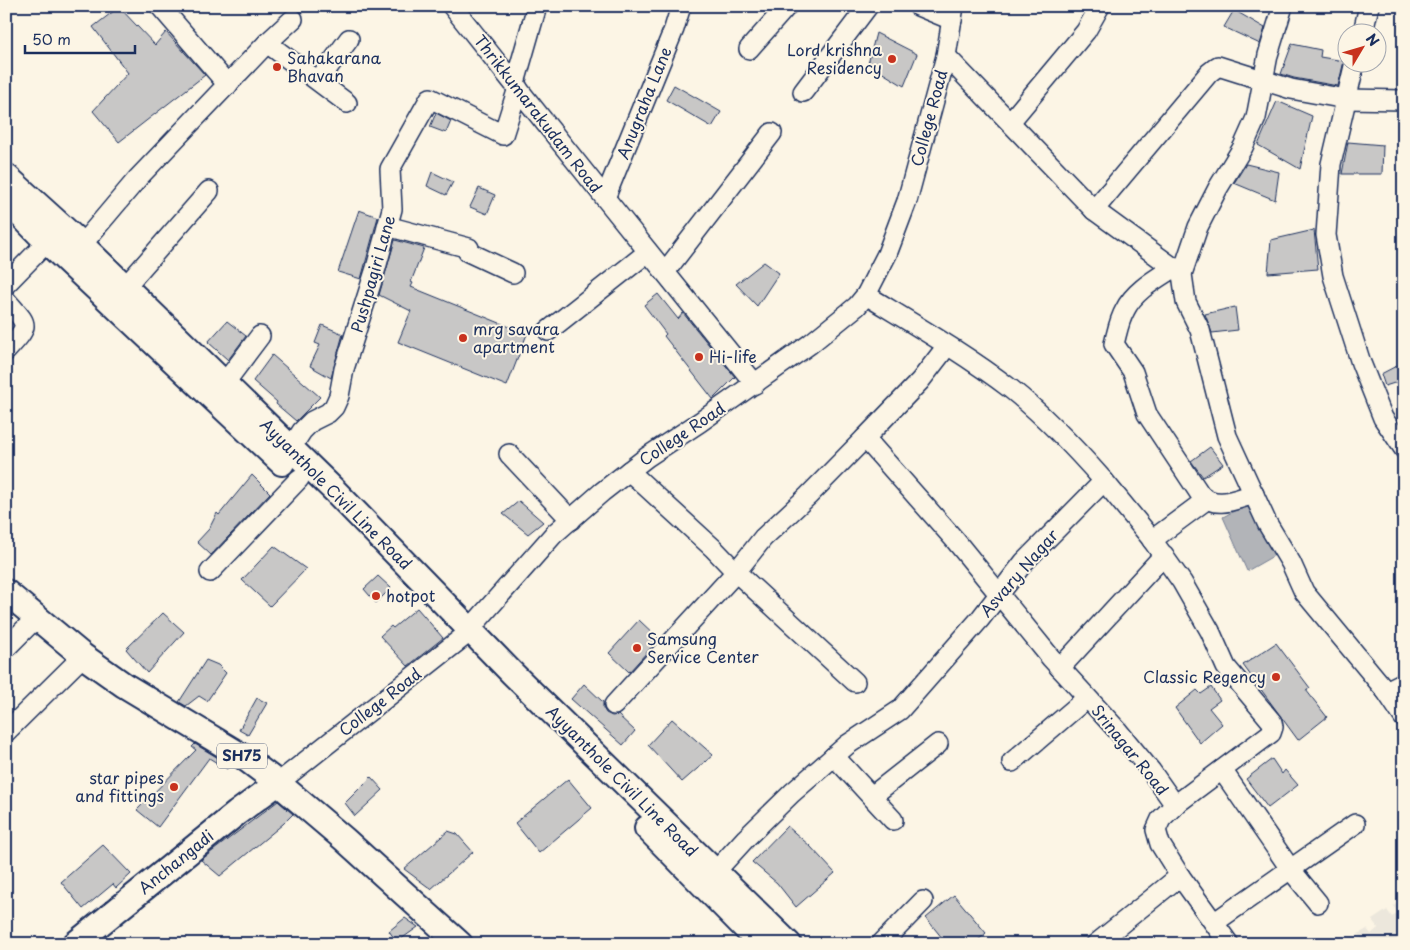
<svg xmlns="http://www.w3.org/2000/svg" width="1410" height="950" font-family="'Playpen Sans',sans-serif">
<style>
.built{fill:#ece7dc}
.water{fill:#b2b4b8;stroke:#767f94}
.building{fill:#c8c7c6;stroke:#1b2f5e}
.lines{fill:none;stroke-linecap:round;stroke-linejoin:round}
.minor-casing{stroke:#1b2f5e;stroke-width:22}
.major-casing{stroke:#1b2f5e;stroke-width:28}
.minor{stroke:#fcf5e5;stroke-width:19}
.major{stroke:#fcf5e5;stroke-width:24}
.poi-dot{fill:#c8321e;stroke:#fcf5e5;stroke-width:2}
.labels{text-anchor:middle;stroke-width:4;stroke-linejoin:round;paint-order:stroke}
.shield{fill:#fcf5e5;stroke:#5e6a86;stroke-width:1}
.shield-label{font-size:15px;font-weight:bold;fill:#1b2f5e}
.poi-label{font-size:16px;fill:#1b2f5e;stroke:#fcf5e5;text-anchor:start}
.street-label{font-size:16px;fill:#1b2f5e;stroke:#fcf5e5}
</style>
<rect width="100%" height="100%" fill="#fcf5e5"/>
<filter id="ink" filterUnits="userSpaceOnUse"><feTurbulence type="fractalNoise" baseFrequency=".02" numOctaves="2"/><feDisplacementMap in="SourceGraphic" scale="10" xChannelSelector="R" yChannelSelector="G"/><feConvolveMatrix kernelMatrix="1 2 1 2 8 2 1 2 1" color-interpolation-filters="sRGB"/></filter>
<g filter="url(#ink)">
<!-- built -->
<path class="built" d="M1402,900L1404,902V935L1390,944H1358L1362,940L1358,934L1367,929L1371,934L1378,928L1372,920L1387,910L1392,917L1398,913L1393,906Z"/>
<!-- water -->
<path class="water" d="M1249,503L1275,555L1247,571L1223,517Z"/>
<!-- building -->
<g class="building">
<path d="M119,7L155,45L166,32L205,75L119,142L93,111L128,73L93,27Z"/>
<path d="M1234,10L1265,28L1260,44L1224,27Z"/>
<path d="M876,33L917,54L904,86L868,64Z"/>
<path d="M1292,44L1321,50L1320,57L1344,61L1338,86L1294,78L1281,74Z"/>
<path d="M674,85L721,112L712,127L666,100Z"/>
<path d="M1277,101L1312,116L1300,169L1258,145Z"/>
<path d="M436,113L451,121L446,133L430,127Z"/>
<path d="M1348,142L1383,145L1382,174H1342Z"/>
<path d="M1246,164L1279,172L1275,200L1234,183Z"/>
<path d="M432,172L453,182L446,195L427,186Z"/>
<path d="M479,188L495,195L487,214L470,207Z"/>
<path d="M359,210L378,217L361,279L338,272Z"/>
<path d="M1314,230L1318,269L1268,273L1271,240Z"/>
<path d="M395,240L424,248L411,282L413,283L411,287L527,334L507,386L398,342L411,311L379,295Z"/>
<path d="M764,262L779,273L757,306L736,284Z"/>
<path d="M658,294L678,319L683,313L735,377L713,399L664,336L666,334L644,305Z"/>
<path d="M1235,307L1238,330L1212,333L1205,314Z"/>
<path d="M227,321L246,336L228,360L208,342Z"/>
<path d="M322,325L343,334L331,378L310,366L320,345L315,343Z"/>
<path d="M272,355L320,397L296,421L276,404L277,402L253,381Z"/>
<path d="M1404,362V380L1385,386L1381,374Z"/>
<path d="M1210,447L1223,464L1203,477L1191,461Z"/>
<path d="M252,475L270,493L211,555L197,542L209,529L217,513L219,515Z"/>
<path d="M519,501L543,522L528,534L503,514Z"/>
<path d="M274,546L306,569L270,606L242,580Z"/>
<path d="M378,576L391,588L376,603L364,589Z"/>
<path d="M417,608L443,638L408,666L380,636L391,626L393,628Z"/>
<path d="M163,613L184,632L147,673L126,649Z"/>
<path d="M639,620L659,639L629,672L609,653Z"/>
<path d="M1276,643L1310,688L1306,690L1327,717L1298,740L1243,665Z"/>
<path d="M206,660L218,665L226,673L207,701L199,696L186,706L179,702Z"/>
<path d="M584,684L603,702V708L606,713L612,716L618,715L635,731L623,745L571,699Z"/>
<path d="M1211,687L1220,700L1209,708L1222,724L1200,743L1175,708L1197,690L1201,694Z"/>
<path d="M257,698L267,703L248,735L239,730Z"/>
<path d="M672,719L713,755L682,782L648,745Z"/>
<path d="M195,744L230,765L227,769L209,758L158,827L137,810L196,750L192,747Z"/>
<path d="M1272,759L1282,774L1285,770L1298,785L1268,808L1246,779Z"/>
<path d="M371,777L383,790L355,816L345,803Z"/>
<path d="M568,779L592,808L539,853L515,823Z"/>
<path d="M278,801L293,814L283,824L220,876L201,860Z"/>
<path d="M787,826L810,846L835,873L796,907L777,883L752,862Z"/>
<path d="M448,831L457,834L473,852L431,889L404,869Z"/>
<path d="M103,845L131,874L116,888L113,884L83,909L61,882Z"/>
<path d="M954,895L986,933L974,944H947L926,918Z"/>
<path d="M405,918L418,927L397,942L389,931Z"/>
</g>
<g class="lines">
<defs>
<g id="minor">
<path d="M160,6L228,85"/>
<path d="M452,6L605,198L755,384"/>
<path d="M918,6L952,20"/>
<path d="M1283,6L1268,55L1256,118L1243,147L1218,188L1198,227L1182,274L1186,302L1200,330L1227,436L1267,523L1291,563L1304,592L1386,691"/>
<path d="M1363,32L1369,6"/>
<path d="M749,49L787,6"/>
<path d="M946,56L1094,210L1182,274"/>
<path d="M1355,62L1331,164L1326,235L1333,276L1361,363L1383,418L1404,449"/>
<path d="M515,83L537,6"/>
<path d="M803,92L868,6"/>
<path d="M347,103L267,43L318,81L349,39"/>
<path d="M1010,122L1086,31L1100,6"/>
<path d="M605,198L674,29L681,6"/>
<path d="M1094,210L1209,73L1218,66L1291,89L1346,99L1404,100"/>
<path d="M387,226L469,248L468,252L513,273"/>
<path d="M73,255L138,178L267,43L293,19"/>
<path d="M1173,268C1156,279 1134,291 1125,310C1119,320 1117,333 1114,344L1133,372L1147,414L1200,494C1216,510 1236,499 1254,494"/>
<path d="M665,272L772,133"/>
<path d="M6,284L47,242"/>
<path d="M125,287L209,191"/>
<path d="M6,300C28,326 32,323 6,351"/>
<path d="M548,331L648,252"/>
<path d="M224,384L260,336"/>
<path d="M865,438L920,381L947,346"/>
<path d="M291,448L302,431L312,421L328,413L334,407L339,396L344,369L376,268L392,209L390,169L430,98L503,135L518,88"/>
<path d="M509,454L571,520"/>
<path d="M629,471L713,548L736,572L855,682"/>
<path d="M1104,481L1150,537L1182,582L1210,631L1226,667L1272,722L1273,727L1271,733L1175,805"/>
<path d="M1152,540L1206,500"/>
<path d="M210,572L299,479"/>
<path d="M6,648L36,618"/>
<path d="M1060,668L1164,555"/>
<path d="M1404,682L1386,691L1404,718"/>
<path d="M614,705L736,572L763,538L808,496L865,438L955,540L1051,658L1118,731L1151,771L1175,805L1161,819L1156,830L1160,844L1180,876L1096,944"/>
<path d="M6,732L83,656"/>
<path d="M834,756L893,820"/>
<path d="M1012,762L1087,698"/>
<path d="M1222,770L1291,870L1318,903"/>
<path d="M278,783L462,638L554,534L602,492L647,457L700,422L810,344L857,306L866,295L887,254L907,201L946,56L954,6"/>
<path d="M872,796L938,744"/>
<path d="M715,872L746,838L792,793L847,745L900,710L980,619L1024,562L1104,481C1075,448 1045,416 1011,389C965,354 915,325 866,295"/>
<path d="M1180,876L1229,944"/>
<path d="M1215,922L1355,824"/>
<path d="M881,944L923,901"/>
</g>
<g id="major">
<path d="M6,176L81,244L335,491L512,673L789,944"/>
<path d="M6,200L47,242L282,463"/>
<path d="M6,592L83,656L124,685L242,756L278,783L344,839L460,944"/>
<path d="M647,828L761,944"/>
<path d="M75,944L237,813L278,783"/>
</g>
</defs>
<!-- minor casing -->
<use href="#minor" class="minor-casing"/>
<!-- major casing -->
<use href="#major" class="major-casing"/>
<!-- minor -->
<use href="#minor" class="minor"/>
<!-- major -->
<use href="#major" class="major"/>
</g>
</g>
<!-- markers -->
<g class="poi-dot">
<circle cx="892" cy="59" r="5"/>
<circle cx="277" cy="67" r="5"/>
<circle cx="463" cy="338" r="5"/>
<circle cx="699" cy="357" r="5"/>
<circle cx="376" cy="596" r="5"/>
<circle cx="637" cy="648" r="5"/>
<circle cx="1276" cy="677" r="5"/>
<circle cx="174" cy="787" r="5"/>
</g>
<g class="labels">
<!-- shield labels -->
<rect class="shield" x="217" y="743.5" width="50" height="25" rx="4"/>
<g class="shield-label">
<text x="242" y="761">SH75</text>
</g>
<!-- poi labels -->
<g class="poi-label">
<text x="882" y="56" text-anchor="end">Lord krishna<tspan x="882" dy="18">Residency</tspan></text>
<text x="287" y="64">Sahakarana<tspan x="287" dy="18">Bhavan</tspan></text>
<text x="473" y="335">mrg savara<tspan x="473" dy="18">apartment</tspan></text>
<text x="709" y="363">Hi-life</text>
<text x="386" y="602">hotpot</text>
<text x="647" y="645">Samsung<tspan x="647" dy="18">Service Center</tspan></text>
<text x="1266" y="683" text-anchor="end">Classic Regency</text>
<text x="164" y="784" text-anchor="end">star pipes<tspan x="164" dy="18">and fittings</tspan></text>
</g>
<!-- street labels -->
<g class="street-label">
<text transform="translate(644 103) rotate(-68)" y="6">Anugraha Lane</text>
<text transform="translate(538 114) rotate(52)" y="6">Thrikkumarakudam Road</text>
<text transform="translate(929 118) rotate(-75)" y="6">College Road</text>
<text transform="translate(373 274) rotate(-74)" y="6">Pushpagiri Lane</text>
<text transform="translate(682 434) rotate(-34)" y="6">College Road</text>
<text transform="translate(336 494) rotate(45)" y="6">Ayyanthole Civil Line Road</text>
<text transform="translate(1019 573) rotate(-49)" y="6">Asvary Nagar</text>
<text transform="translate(380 702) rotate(-38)" y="6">College Road</text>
<text transform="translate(1130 750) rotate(51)" y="6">Srinagar Road</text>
<text transform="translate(622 781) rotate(45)" y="6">Ayyanthole Civil Line Road</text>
<text transform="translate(176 862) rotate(-39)" y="6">Anchangadi</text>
</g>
</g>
<!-- margin -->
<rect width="1410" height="950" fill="none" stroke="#fcf5e5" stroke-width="25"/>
<rect x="12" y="12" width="1385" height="925" fill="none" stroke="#1b2f5e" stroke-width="2" filter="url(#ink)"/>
<!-- north arrow -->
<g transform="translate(1362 48) rotate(52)"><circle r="24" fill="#fcf5e5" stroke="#a2a6af"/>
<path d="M0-4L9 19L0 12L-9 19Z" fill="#c8321e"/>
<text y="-8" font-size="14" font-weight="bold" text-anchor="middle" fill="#1b2f5e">N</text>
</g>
<!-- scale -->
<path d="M25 45v8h110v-8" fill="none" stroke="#1b2f5e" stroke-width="2.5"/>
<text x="32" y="45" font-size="15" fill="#1b2f5e" stroke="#fcf5e5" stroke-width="4" paint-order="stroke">50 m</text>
</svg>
